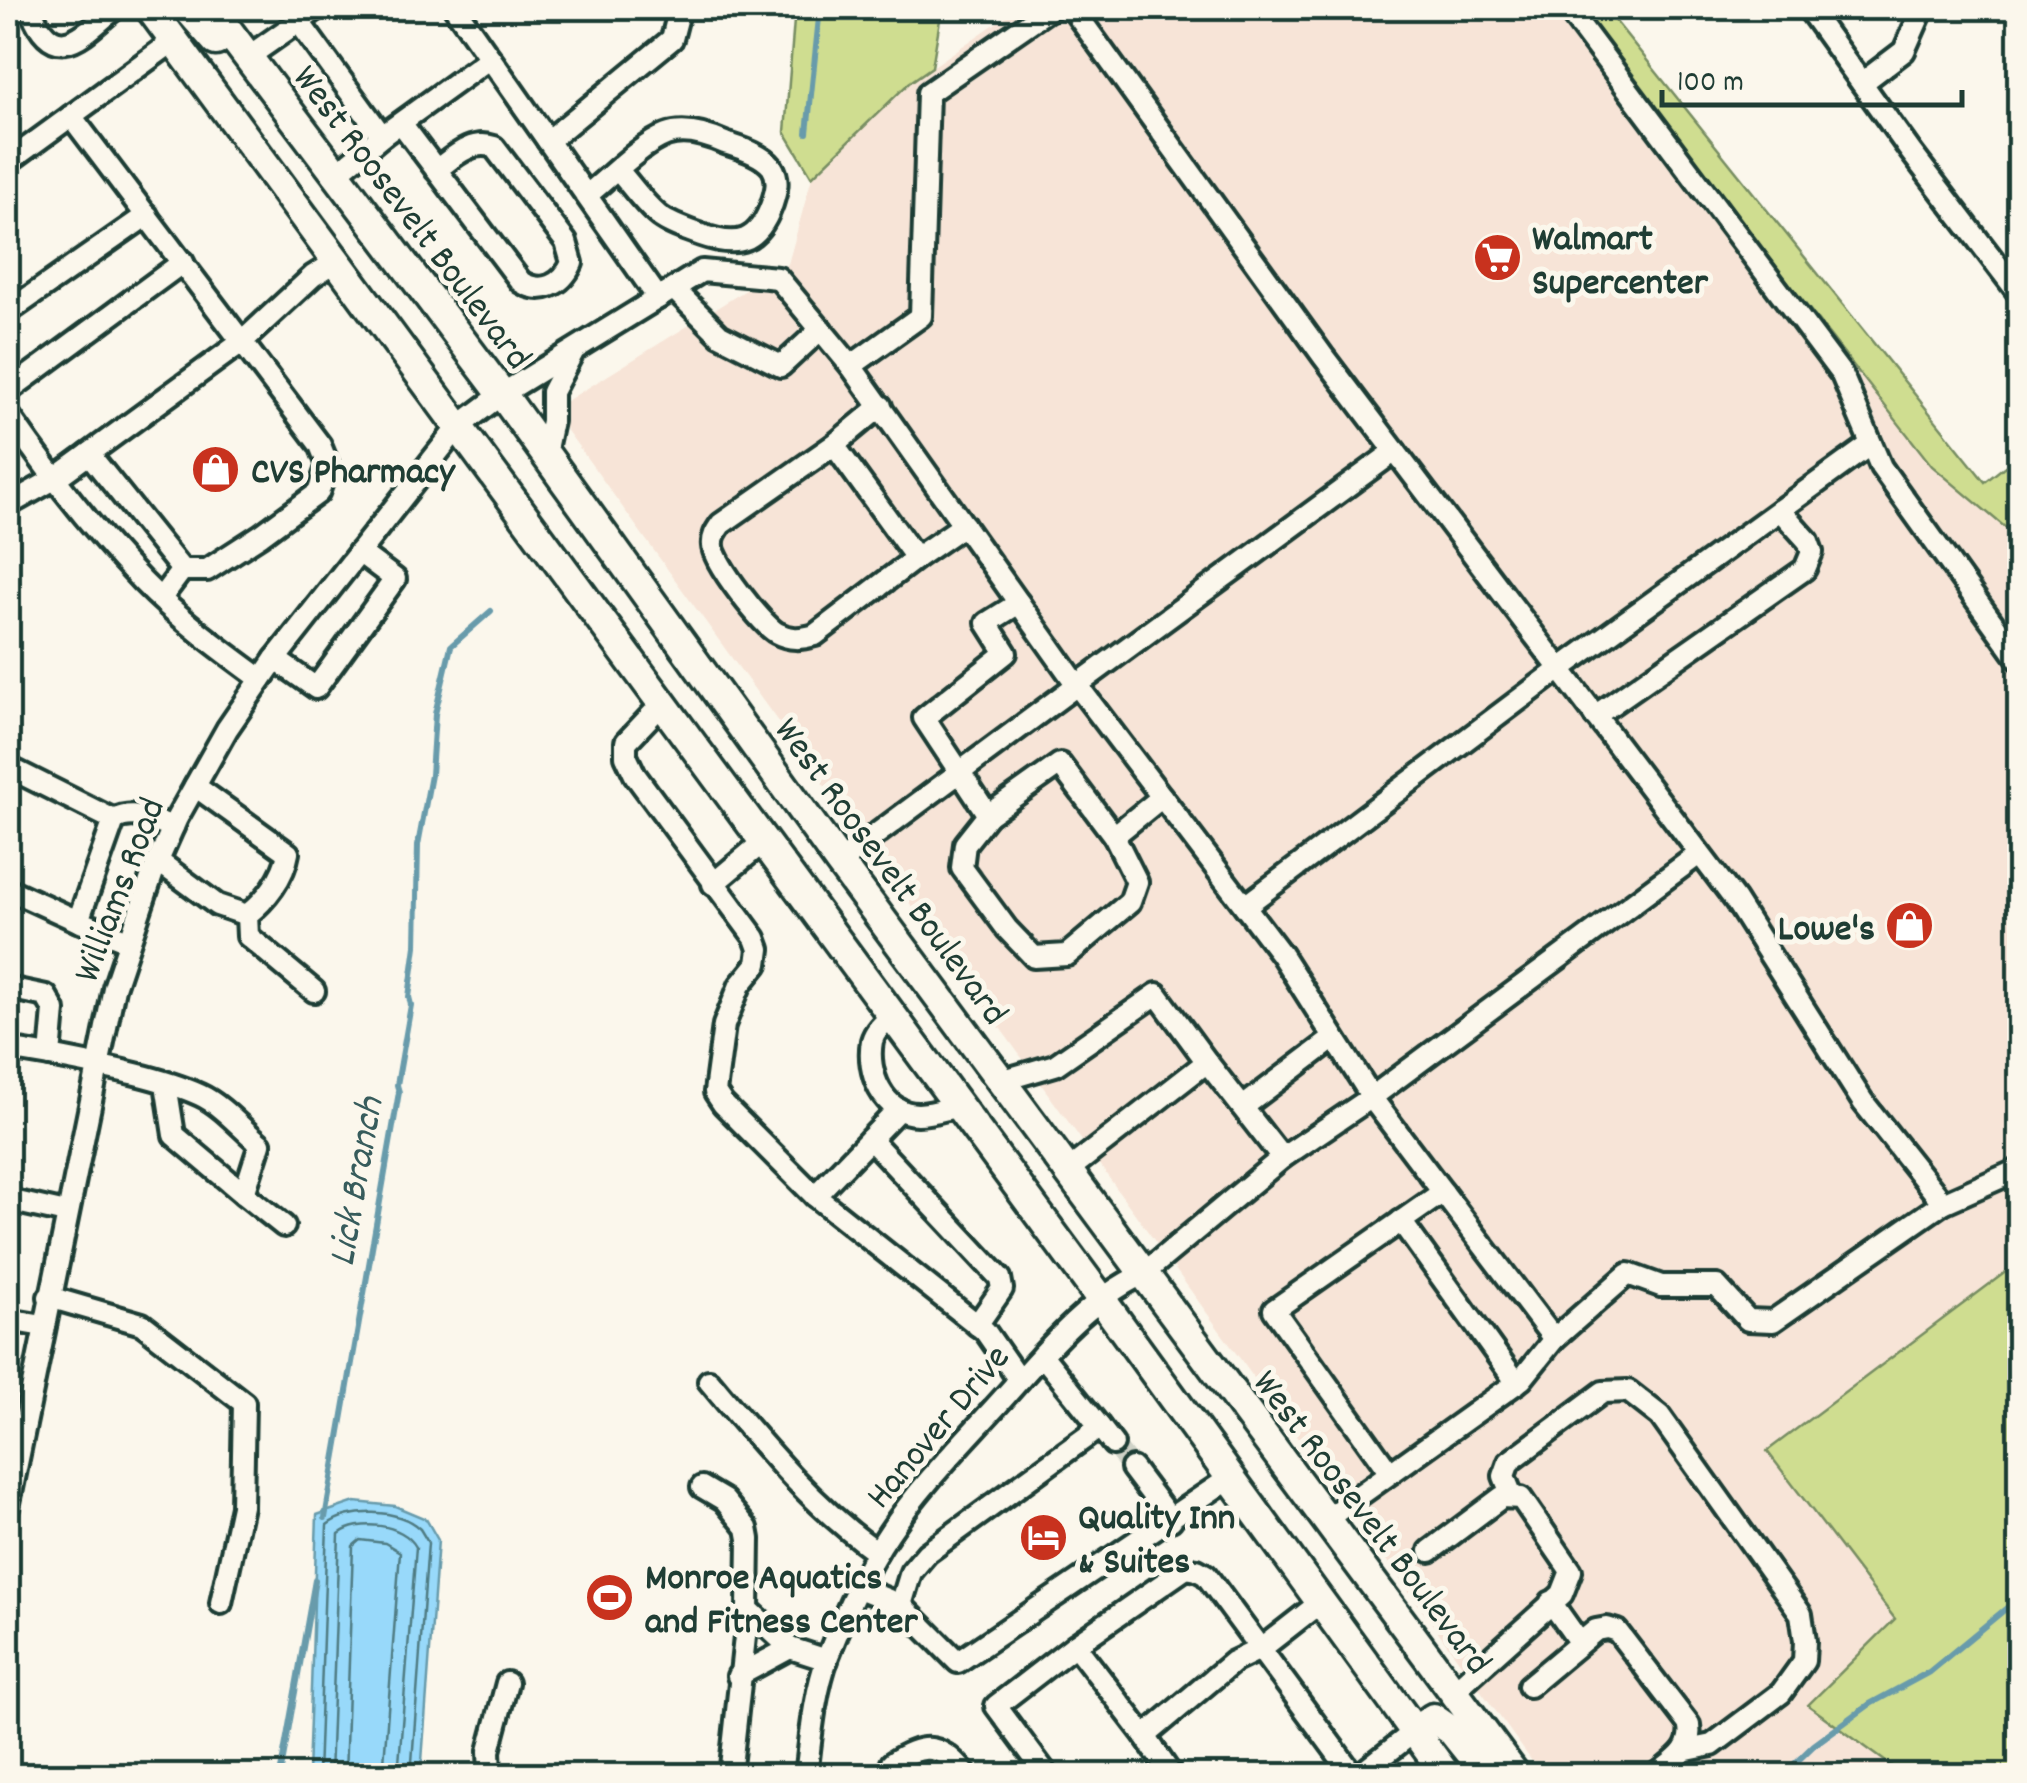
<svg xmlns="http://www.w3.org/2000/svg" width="2027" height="1783" font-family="Dekko,sans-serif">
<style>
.built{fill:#f7e4d7}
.green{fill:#cfdd90;stroke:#778d62;stroke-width:2.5}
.water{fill:#98d9fa;stroke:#689bab;stroke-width:2.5}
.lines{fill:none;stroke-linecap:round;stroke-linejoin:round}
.shore{stroke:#4f7b83;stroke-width:2.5}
.stream{stroke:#689bab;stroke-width:6}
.minor-tunnel{stroke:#cfd2c7;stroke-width:20;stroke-dasharray:20 10;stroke-linecap:butt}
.minor-casing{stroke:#1f3d34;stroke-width:28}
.highway-casing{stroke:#1f3d34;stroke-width:35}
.minor{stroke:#fbf7ec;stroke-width:20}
.highway{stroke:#fbf7ec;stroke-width:28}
.labels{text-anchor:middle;stroke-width:10;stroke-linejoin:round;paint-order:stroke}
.street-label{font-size:38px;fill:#1f3d34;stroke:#fbf7ec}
.poi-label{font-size:38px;font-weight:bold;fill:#1f3d34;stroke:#fbf7ec;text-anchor:start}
.water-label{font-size:40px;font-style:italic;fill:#375c5c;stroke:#fbf7ec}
</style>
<rect width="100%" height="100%" fill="#fbf7ec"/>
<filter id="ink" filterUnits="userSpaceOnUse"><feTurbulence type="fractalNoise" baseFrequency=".01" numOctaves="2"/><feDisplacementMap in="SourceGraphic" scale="20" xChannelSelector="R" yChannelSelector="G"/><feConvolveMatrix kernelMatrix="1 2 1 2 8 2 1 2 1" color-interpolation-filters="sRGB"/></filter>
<g filter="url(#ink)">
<!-- built -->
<path class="built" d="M1018,8H1574L1932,466L2019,539V1262L1767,1451L1896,1619L1809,1705L1904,1775H1542L552,410L788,264L812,177L909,83Z"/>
<!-- green -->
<g class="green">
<path d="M795,8H942L932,67L909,83L812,177L785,132Z"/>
<path d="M1574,8H1605L1985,482L2019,455V539L1932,466Z"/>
<path d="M2019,1262V1775H1904L1808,1705L1895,1619L1767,1451Z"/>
</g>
<!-- water -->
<path class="water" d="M355,1502L395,1506L426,1519L438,1540L421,1775H308L317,1515Z"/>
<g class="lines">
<!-- shore -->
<g class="shore">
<path d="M318,1776L327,1525C348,1508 398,1508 420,1529C420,1529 428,1542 428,1543L411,1776"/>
<path d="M330,1776L339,1534C358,1519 403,1523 416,1547L398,1776"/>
<path d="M345,1776L353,1546L360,1540L385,1543L400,1552L383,1776"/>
</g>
<!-- stream -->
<g class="stream">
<path d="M807,133L820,8"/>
<path d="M325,1518L399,1092L397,1085L411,1005L409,997L416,946L418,845L431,775L435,714L451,646L491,611"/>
<path d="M280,1776L315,1580"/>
<path d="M1782,1776L1814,1745L1870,1704L1929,1672L2020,1597"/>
</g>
<!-- minor-tunnel -->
<g class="minor-tunnel">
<path d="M1113,1444L1132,1468"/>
<path d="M879,1776L892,1763"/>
</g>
<defs>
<g id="minor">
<path d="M30,8C54,69 82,36 115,8"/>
<path d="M455,8L658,298"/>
<path d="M1567,8L1842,375L1881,467L2020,661"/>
<path d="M1808,8L1911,152L2020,295"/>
<path d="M299,22L382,136"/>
<path d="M248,57L318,8"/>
<path d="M1862,83L1904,51L1923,8"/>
<path d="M71,116L320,445L328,465L318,493L261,535L207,570H182L161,598"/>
<path d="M401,123L521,282C542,295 562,285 572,263L566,242L494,147C471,139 454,157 436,170"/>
<path d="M548,141L672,39L680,8"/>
<path d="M8,162L175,40"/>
<path d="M336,174L382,136L490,58"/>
<path d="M587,195C609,178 640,145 666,135C685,128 707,135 725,143C740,148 762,154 772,167C780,179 776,192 772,204C758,243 738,248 701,235C687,230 671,225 659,216C644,204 631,185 618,170"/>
<path d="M674,289L720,335L781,366L821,329"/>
<path d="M8,312L147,215"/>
<path d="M851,366L1077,685L1395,451"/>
<path d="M8,391L183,262"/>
<path d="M881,406L834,445L916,558L964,525"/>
<path d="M8,414C48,472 93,530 142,581C178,618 220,649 261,679"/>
<path d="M834,445L721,524C716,531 712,537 713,546C713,562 762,625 777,633C790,640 801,639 815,635L916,558"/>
<path d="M89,454L182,570"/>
<path d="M545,454L552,421V392L573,352"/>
<path d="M8,505L56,478L243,341L313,276L337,261"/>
<path d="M1019,603L987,623L1006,653L924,718L988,815L1060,764L1114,836L1162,797"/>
<path d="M275,659L316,688L395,579L359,552"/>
<path d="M662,704L626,742V756L635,775L755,938L759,949L757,964L740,985L724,1025L715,1092L723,1104L815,1196"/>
<path d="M1595,716L1805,569L1812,552L1808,541L1780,510"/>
<path d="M8,767L114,820"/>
<path d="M988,815L965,844L962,868L1007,929L1034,957L1067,955L1130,902L1137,882L1114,836"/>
<path d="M158,861L217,905L247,915C266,900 284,877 288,853L195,786"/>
<path d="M839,862L1077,685L1281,954L1377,1105L1554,1339L1628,1274L1661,1286H1717L1748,1320L1773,1321L1943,1203L1863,1102L1735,900L1323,356L1072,8"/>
<path d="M713,884L763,842"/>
<path d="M8,889L78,921"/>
<path d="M1245,906L1560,669L1871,444"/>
<path d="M247,915L248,936L314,991"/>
<path d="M128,941L78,921L114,820C134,809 153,820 173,827"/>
<path d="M8,988L46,996L54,1010L50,1056C95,1065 158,1076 200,1095C222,1105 242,1129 260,1144L244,1194L174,1135L166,1084"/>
<path d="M892,1016C884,1023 875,1030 872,1041C866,1072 883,1114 918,1114C931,1114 946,1109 959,1106"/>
<path d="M8,1049L50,1056"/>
<path d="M1000,1081L1055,1065L1157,994L1207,1062"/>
<path d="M1243,1107L1334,1038"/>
<path d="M899,1109L815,1196L985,1331L1019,1380"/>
<path d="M870,1139L1000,1278L1002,1289L977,1325"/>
<path d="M1067,1171L1207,1062L1282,1158L1372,1097L1699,854"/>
<path d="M244,1194L284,1226"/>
<path d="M8,1200L66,1213"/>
<path d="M1943,1203L2020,1169"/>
<path d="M1401,1221L1517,1383"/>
<path d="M49,1297L142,1324L244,1403L242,1506L221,1603"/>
<path d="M8,1320L43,1326"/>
<path d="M1042,1355L1100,1427L927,1553L911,1572L901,1605L958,1662L1231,1477"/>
<path d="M709,1381C761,1443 811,1505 877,1552"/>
<path d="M1100,1427L1113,1444"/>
<path d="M1132,1468L1171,1520"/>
<path d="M1390,1473L1274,1310L1443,1192"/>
<path d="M702,1487L724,1500L747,1528L749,1539L748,1609L730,1776"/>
<path d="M1512,1496L1504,1476L1509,1462L1603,1392L1628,1391L1660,1416L1801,1614L1805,1641L1804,1661L1781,1693L1712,1745L1687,1750"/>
<path d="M8,1508L114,988L153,872L177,818L227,729L275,659L458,427L502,394L702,271L778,278L851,366L921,316L928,93L1051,8"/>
<path d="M1325,1520L1522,1379L1554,1339"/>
<path d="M1430,1551L1502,1497L1521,1498L1571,1571L1562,1594L1454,1691"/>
<path d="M859,1588L901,1605"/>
<path d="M1551,1602L1580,1643"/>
<path d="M748,1609L790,1648L827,1660"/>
<path d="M1075,1645L1186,1568L1197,1570L1206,1575L1354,1776"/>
<path d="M738,1676L790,1648"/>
<path d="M1529,1686L1596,1630L1607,1628L1617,1631L1689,1725C1693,1751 1674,1760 1655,1776"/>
<path d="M1145,1736L1172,1776"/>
<path d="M892,1763C926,1740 942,1745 967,1776"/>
<path d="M490,1776L489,1751L507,1683"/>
<path d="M806,1776C811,1736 814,1694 828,1656C844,1615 864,1570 889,1533C922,1483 967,1439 1007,1394C1046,1350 1089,1299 1143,1274L1282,1158"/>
<path d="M1048,1776L996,1706L1075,1645L1145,1736L1233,1662L1262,1648L1322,1601"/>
<path d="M1358,1776L1415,1731"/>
</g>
<g id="highway">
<path d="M150,8L1101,1299L1447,1776"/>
<path d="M187,8L216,41"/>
<path d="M211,8L502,394L839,862L1516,1776"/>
<path d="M1415,1731L1433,1718L1452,1731L1488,1776"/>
</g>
</defs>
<!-- minor casing -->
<use href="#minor" class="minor-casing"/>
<!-- highway casing -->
<use href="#highway" class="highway-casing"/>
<!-- minor -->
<use href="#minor" class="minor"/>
<!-- highway -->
<use href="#highway" class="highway"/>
</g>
</g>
<!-- icons -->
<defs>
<symbol id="supermarket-disc" viewBox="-11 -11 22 22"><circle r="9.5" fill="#c8321e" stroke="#fbf7ec"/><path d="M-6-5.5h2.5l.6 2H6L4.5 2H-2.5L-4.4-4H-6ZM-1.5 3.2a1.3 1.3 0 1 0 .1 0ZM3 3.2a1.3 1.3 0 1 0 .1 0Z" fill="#fff"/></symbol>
<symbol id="shop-disc" viewBox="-11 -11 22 22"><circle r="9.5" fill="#c8321e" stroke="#fbf7ec"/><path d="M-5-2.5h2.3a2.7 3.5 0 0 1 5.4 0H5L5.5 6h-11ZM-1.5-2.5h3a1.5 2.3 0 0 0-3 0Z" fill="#fff"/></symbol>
<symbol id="hotel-disc" viewBox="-11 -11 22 22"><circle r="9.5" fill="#c8321e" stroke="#fbf7ec"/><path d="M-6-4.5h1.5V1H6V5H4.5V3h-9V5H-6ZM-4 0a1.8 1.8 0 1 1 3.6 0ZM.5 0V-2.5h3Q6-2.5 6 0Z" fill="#fff"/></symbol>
<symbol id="stadium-disc" viewBox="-11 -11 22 22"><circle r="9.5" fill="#c8321e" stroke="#fbf7ec"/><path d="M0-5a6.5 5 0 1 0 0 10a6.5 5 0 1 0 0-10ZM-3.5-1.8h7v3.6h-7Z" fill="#fff"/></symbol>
</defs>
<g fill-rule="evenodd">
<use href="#supermarket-disc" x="1470" y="230" width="55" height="55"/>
<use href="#shop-disc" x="188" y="442" width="55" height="55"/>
<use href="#shop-disc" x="1882" y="898" width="55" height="55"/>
<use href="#hotel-disc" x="1016" y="1510" width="55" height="55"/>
<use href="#stadium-disc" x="582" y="1570" width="55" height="55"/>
</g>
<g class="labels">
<!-- street labels -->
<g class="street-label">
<text transform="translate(414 216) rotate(53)" y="13">West Roosevelt Boulevard</text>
<text transform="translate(893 870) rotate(54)" y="13">West Roosevelt Boulevard</text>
<text transform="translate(117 889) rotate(-69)" y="13">Williams Road</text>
<text transform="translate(936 1425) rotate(-50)" y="13">Hanover Drive</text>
<text transform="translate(1374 1521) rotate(53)" y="13">West Roosevelt Boulevard</text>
</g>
<!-- poi labels -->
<g class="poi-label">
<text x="1532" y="249">Walmart<tspan x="1532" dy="44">Supercenter</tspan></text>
<text x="251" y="482">CVS Pharmacy</text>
<text x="1875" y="939" text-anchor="end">Lowe's</text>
<text x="1078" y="1528">Quality Inn<tspan x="1078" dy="44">&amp; Suites</tspan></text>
<text x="645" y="1588">Monroe Aquatics<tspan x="645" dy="44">and Fitness Center</tspan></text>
</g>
<!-- water labels -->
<g class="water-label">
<text transform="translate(353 1181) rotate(-80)" y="14">Lick Branch</text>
</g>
</g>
<!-- margin -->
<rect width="2027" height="1783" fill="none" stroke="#fbf7ec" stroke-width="40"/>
<rect x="20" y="20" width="1987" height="1743" fill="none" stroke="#1f3d34" stroke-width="4" filter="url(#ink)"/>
<!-- scale -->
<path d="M1662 90v15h300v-15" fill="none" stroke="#1f3d34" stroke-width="5"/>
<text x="1677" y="90" font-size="30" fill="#1f3d34" stroke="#fbf7ec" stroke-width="8" paint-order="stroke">100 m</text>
</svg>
